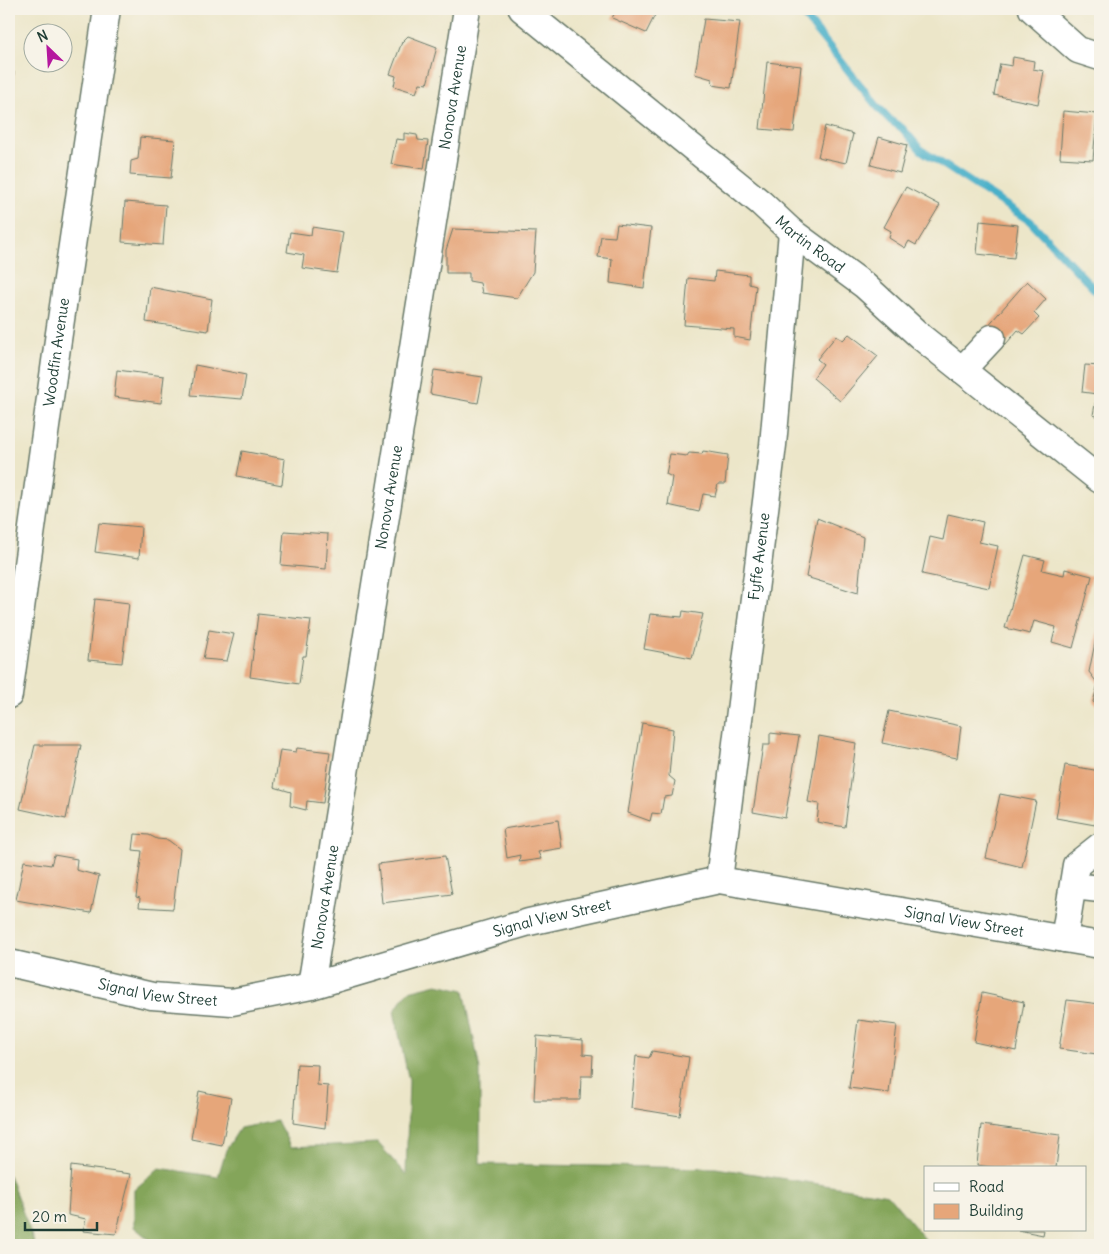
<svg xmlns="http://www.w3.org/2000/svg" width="1109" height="1254" font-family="Delius,sans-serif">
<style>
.forest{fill:#84a55a;stroke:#527147}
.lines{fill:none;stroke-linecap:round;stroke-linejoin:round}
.stream{stroke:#4ab0c9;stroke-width:8}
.building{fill:#e6a67a}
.minor-casing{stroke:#677868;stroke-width:29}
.minor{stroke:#fff;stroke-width:26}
.labels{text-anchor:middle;stroke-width:5;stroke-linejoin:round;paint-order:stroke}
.street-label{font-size:15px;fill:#1f3d34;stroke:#f7f3e8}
</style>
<rect width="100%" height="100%" fill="#f7f3e8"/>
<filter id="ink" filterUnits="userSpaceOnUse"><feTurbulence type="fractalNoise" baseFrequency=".02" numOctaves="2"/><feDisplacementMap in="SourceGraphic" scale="10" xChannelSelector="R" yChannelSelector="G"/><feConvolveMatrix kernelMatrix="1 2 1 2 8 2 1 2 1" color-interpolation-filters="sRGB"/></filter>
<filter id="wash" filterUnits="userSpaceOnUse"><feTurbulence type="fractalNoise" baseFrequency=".0096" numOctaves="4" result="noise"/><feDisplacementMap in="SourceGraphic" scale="20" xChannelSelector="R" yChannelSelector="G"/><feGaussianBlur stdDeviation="1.12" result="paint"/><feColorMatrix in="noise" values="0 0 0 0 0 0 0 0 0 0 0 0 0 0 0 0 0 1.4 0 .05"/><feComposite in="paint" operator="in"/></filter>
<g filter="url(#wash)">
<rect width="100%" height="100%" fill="#ece6c9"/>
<!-- forest -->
<g class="forest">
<path d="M437,984L464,990L480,1070V1164L716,1168L888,1195L930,1245H156L134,1227V1190L159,1168L218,1177L226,1150L240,1128L277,1121L291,1147L378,1143L406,1175L409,1081L394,1011L409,991Z"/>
<path d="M9,1175L35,1245H9Z"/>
</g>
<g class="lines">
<!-- stream -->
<path class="stream" d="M799,9L876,105L891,121L902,128L921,150L1030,221L1097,292L1100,293"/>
</g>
<g id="blocks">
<!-- building -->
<g class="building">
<path d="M617,9H658L646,33L612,18Z"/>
<path d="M704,19L740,22L731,88L713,85L712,79L695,74Z"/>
<path d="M408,36L437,47L427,84L420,83L416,93L394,86L396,76L390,74L402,42Z"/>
<path d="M1013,57L1034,61L1033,69L1044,71L1038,104L994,95L1000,64L1012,66Z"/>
<path d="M767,62L801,66L794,132L760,129Z"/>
<path d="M9,69L14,72L10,114H9Z"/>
<path d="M1063,111L1097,114L1093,160L1060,158Z"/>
<path d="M825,126L853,134L846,163L818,157Z"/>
<path d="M404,133L417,135L418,140L428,141L424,169L391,164L396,139L404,140Z"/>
<path d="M140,137L175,140L171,178L130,175L131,161L138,159Z"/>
<path d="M879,137L907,145L900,173L871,165Z"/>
<path d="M906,187L940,205L916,245L909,241L905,248L889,238L891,231L884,227Z"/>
<path d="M125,202L166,205L163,245L122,242Z"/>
<path d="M980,221L1018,225L1014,258L977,254Z"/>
<path d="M617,224L651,228L644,288L610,283L612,259L598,257L601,236L615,237Z"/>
<path d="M312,227L343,232L337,273L302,268L304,255L287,252L290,232L311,235Z"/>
<path d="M453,229L536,232L533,272L517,298L482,293L480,283L469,281V273H446V250Z"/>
<path d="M715,271L749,275V284L756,286L750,340L734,337V329L684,325L688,278L714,281Z"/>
<path d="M1027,281L1046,299L1034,313L1039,318L1024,334L1018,330L1006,344L986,328Z"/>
<path d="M150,287L212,299L208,331L146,322Z"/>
<path d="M849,334L878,356L840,401L813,378L823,364L817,359L836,336L843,340Z"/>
<path d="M195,365L246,375L242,399L191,395Z"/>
<path d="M1085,365L1100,366V417L1093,415L1097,394L1082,392Z"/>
<path d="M117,370L164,376L161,403L114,397Z"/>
<path d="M434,370L483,377L478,403L430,394Z"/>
<path d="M242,451L285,459L282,485L237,476Z"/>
<path d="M703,451L728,455L725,484H718L715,496L703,494L699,512L668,505L672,477L666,474L670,454L687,456L689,453L702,454Z"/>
<path d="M948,514L983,522L979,542L998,546L989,588L922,574L930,537L943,540Z"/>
<path d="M817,518L863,537L858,593L806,577Z"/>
<path d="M99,523L141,527L139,558L95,552Z"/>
<path d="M284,531L328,534L326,569L281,565Z"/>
<path d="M1025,555L1045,560L1042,570L1064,575L1065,569L1092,576L1073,648L1052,642L1056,627L1034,621L1030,634L1005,628Z"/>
<path d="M95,599L129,603L122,663L88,660Z"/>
<path d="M683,611L703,614L692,658L644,649L650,614L682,617Z"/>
<path d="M258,614L311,620L306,656H303L299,684L250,677Z"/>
<path d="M1099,623H1100V707L1093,702L1098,684L1089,672Z"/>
<path d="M209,630L234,634L227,661L203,659Z"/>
<path d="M889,711L961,726L957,758L882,743Z"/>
<path d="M642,723L673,729L669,776L675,781L672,796L664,797L661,814L652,813L650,821L628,813Z"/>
<path d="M770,733L799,736L785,818L753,812L763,745H770Z"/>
<path d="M819,736L856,743L845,827L817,822L819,804L808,802Z"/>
<path d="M35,745H81L66,819L20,809Z"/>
<path d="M297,748L330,752L323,803L307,801L306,810L290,806L291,792L274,787L280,750L296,752Z"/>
<path d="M1065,765L1100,771V797L1095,825L1056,818Z"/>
<path d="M1000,794L1036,801L1022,867L986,858Z"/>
<path d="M558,820L562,848L538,852L541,859L519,862L520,855L507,858L503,829Z"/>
<path d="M135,834L149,835L157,839L168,840L180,849L173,909L139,907L140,898L136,897L142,851L133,850Z"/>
<path d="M54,855L77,859L76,870L99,876L91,913L16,900L24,861L51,865Z"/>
<path d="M445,856L452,894L382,903L378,864Z"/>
<path d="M982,993L1024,1002L1016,1051L974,1042Z"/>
<path d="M1067,1000L1100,1004V1027L1097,1054L1059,1049Z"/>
<path d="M858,1020L897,1025L889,1093L849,1088Z"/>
<path d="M537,1036L583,1040V1054L593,1055L592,1076H581L580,1100H534Z"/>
<path d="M652,1051L689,1057L680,1116L631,1108L636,1056L649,1058Z"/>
<path d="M297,1064L318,1065L317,1085L328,1086L325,1128L293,1123Z"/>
<path d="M199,1091L231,1098L222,1145L191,1139Z"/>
<path d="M981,1125L1060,1135L1056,1168H997L977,1165Z"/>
<path d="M71,1166L131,1174L116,1234L83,1231L86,1219L68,1215Z"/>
<path d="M1018,1230H1044L1043,1235Z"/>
</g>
</g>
</g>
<g filter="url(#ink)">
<use href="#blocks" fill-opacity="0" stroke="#677868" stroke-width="1"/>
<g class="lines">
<defs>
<g id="minor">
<path id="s1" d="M522,9L761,203L792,232L864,285L921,337L1100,480"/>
<path d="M1032,9L1078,50L1100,57"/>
<path d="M962,370L992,338"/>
<path id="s2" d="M9,695L58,340L107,9"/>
<path id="s3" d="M719,880L773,445L792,232"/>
<path d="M1073,886L1100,889"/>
<path d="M1064,939L1076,865L1100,846"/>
<path id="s4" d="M9,963L152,996L232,1002L311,986L529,922L719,880L1100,945"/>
<path id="s5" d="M311,986L467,9"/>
</g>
</defs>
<!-- minor casing -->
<use href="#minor" class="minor-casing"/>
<!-- minor -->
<use href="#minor" class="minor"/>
</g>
</g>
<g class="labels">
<!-- street labels -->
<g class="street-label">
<text dy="5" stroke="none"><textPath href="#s5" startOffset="900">Nonova Avenue</textPath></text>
<text dy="5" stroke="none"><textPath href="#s1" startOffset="372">Martin Road</textPath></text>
<text dy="5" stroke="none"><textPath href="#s2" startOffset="346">Woodfin Avenue</textPath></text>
<text dy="5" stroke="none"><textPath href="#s5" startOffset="495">Nonova Avenue</textPath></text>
<text dy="5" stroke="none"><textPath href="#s3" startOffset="326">Fyffe Avenue</textPath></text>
<text dy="5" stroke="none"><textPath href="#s5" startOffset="90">Nonova Avenue</textPath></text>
<text dy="5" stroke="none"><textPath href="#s4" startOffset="558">Signal View Street</textPath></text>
<text dy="5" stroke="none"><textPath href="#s4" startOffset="978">Signal View Street</textPath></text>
<text dy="5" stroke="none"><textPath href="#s4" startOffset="152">Signal View Street</textPath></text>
</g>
</g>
<!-- margin -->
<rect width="1109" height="1254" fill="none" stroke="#f7f3e8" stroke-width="30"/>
<!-- legend -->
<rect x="924" y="1166" width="162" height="65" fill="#f7f3e8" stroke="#a1aaa0"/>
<rect x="934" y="1183" width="25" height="8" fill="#ffffff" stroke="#a1aaa0"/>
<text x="969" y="1192" font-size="15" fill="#1f3d34">Road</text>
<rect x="934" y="1204" width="25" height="15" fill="#e6a67a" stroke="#a1aaa0"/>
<text x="969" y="1216" font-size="15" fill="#1f3d34">Building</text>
<!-- north arrow -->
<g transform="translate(48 48) rotate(335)"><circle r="24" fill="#f7f3e8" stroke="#a1aaa0"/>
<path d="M0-4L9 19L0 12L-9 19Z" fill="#b5179e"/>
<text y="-8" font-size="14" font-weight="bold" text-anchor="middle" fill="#1f3d34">N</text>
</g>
<!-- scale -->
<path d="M25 1222v8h72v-8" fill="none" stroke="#1f3d34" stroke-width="2.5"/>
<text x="32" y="1222" font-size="15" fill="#1f3d34" stroke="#f7f3e8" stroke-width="4" paint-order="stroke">20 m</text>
</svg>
